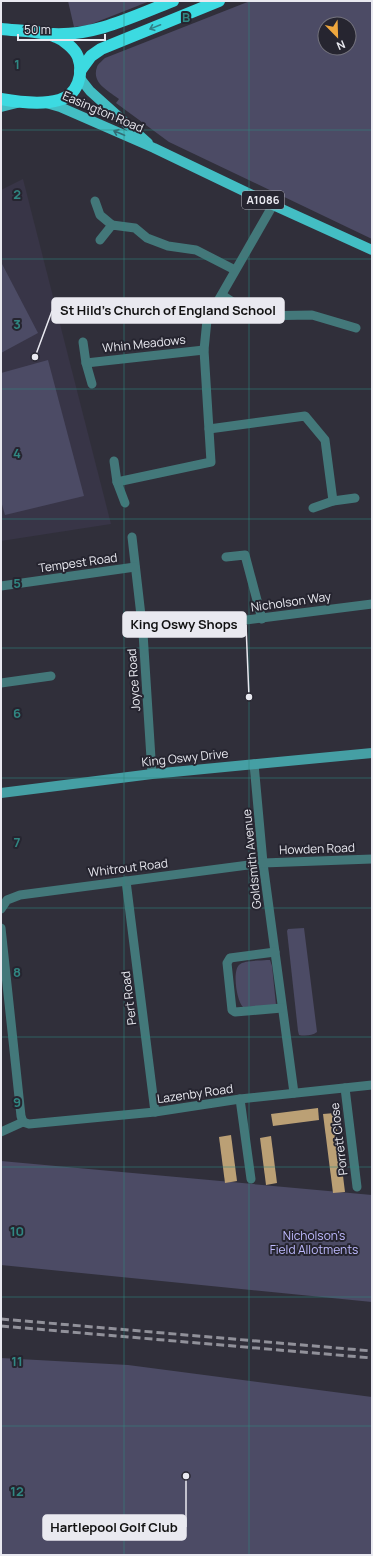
<svg xmlns="http://www.w3.org/2000/svg" width="373" height="1556" font-family="Manrope,sans-serif">
<style>
.education{fill:#383547}
.green{fill:#4c4b65;fill-rule:evenodd}
.building{fill:#bba075}
.lines{fill:none;stroke-linecap:round;stroke-linejoin:round}
.street{stroke:#43787a;stroke-width:9}
.secondary{stroke:#459fa4;stroke-width:10}
.primary{stroke:#43bec4;stroke-width:10}
.highway{stroke:#3cdae1;stroke-width:12}
.rail{stroke:#91919a;stroke-width:3;stroke-dasharray:8 4;stroke-linecap:butt}
.oneway{stroke:#318088}
.oneway2{stroke:#336a73}
.grid{fill:none;stroke:#308782;stroke-width:1;stroke-opacity:0.55}
.labels{text-anchor:middle;stroke-width:4;stroke-linejoin:round;paint-order:stroke}
.shield{fill:#262530;stroke:#aeaeb6;stroke-width:1}
.shield-label{font-size:11px;font-weight:bold;fill:#e9e9f0}
.street-label{font-size:12px;fill:#e9e9f0;stroke:#262530}
.park-label{font-size:12px;fill:#bebafe;stroke:#262530}
.grid-label{font-size:13px;text-anchor:middle;font-weight:bold;fill:#308782;stroke:#262530;stroke-width:4;stroke-linejoin:round;paint-order:stroke}
.leader{fill:none;stroke:#e9e9f0;stroke-width:1.5}
.callout-dot{fill:#e9e9f0;stroke:#262530;stroke-width:1.5}
.callout{fill:#e9e9f0;stroke:#e9e9f0;stroke-width:1.5}
.callout-label{font-size:13px;text-anchor:middle;font-weight:bold;fill:#111}
</style>
<rect width="100%" height="100%" fill="#302f3a"/>
<!-- education -->
<path class="education" d="M23,179L111,524L1,541V190Z"/>
<!-- green -->
<g class="green">
<path d="M68,1H150L89,25L74,27Z"/>
<path d="M250,1H372V239L169,142L116,103L119,99C109,91 91,83 97,67C98,64 103,60 105,58ZM325,24H349V48H325Z"/>
<path d="M1,262L38,333L1,353Z"/>
<path d="M48,360L84,496L5,515L1,501V373Z"/>
<path d="M304,928L317,1032C312,1036 304,1036 299,1035L298,1031L287,931L288,929Z"/>
<path d="M267,960H270L272,966L276,1005L243,1007C237,1002 232,972 239,965C244,960 259,961 267,960Z"/>
<path d="M1,1161L372,1195V1302L1,1265Z"/>
<path d="M1,1358L128,1365L372,1397V1555H1Z"/>
</g>
<!-- building -->
<g class="building">
<path d="M318,1108L319,1120L273,1126L271,1114Z"/>
<path d="M335,1113L345,1192L333,1193L323,1114Z"/>
<path d="M231,1135L237,1181L225,1183L219,1137Z"/>
<path d="M271,1136L277,1183L266,1185L260,1138Z"/>
</g>
<g class="lines">
<!-- street -->
<g class="street">
<path d="M95,201L100,215L112,225"/>
<path d="M100,240L112,225L135,228L147,238L168,246L196,250L235,270"/>
<path d="M222,295L254,316L312,315L356,328"/>
<path d="M83,342L86,363L92,384"/>
<path d="M86,363L204,350"/>
<path d="M209,429L305,416L325,440L333,501"/>
<path d="M114,461L117,482L125,503"/>
<path d="M117,482L211,462L204,350L207,320L273,205"/>
<path d="M313,508L333,501L355,498"/>
<path d="M132,537L143,633L152,774"/>
<path d="M226,557L245,555L262,619"/>
<path d="M1,586L135,567"/>
<path d="M143,633C219,624 296,613 372,604"/>
<path d="M1,683L51,676"/>
<path d="M254,764L263,863L294,1093"/>
<path d="M126,881L155,1112"/>
<path d="M1,909L7,900L20,895L263,863L372,859"/>
<path d="M1,928L21,1116L23,1122"/>
<path d="M275,952L230,958L227,963L232,1010L235,1012L282,1008"/>
<path d="M345,1088L357,1187"/>
<path d="M240,1099L251,1179"/>
<path d="M23,1122L29,1124L155,1112L240,1099L372,1085"/>
<path d="M1,1132L23,1122"/>
</g>
<!-- secondary -->
<path class="secondary" d="M1,793L152,774L372,753"/>
<!-- primary -->
<g class="primary">
<path d="M79,77L90,91L148,143"/>
<path d="M46,103L60,107L154,148L273,205L372,250"/>
<path d="M1,107L17,103"/>
</g>
<!-- highway -->
<g class="highway">
<path d="M1,29C17,31 41,30 56,37C64,40 75,49 78,57C84,74 78,95 59,100C42,105 18,102 1,99"/>
<path d="M53,34C95,36 134,16 173,1"/>
<path d="M80,71L91,56L101,49L219,1"/>
</g>
<!-- rail -->
<g class="rail">
<path d="M1,1319L372,1351"/>
<path d="M1,1326L372,1358"/>
</g>
</g>
<!-- one-way arrows -->
<defs><path id="oneway-shaft" d="M-6 0H5M1.5-3L5.5 0L1.5 3" fill="none" stroke-width="1.6" stroke-linecap="round" stroke-linejoin="round"/></defs>
<use class="oneway" href="#oneway-shaft" transform="translate(155 27) rotate(158)"/>
<use class="oneway2" href="#oneway-shaft" transform="translate(119 133) rotate(-157)"/>
<!-- grid -->
<path class="grid" d="M124,1V1555M249,1V1555M1,130H372M1,259H372M1,389H372M1,519H372M1,648H372M1,778H372M1,908H372M1,1037H372M1,1167H372M1,1297H372M1,1426H372"/>
<g class="labels">
<!-- shield labels -->
<rect class="shield" x="242" y="191" width="42" height="18" rx="3"/>
<g class="shield-label">
<text x="263" y="204">A1086</text>
</g>
<!-- street labels -->
<g class="street-label">
<text transform="translate(103 112) rotate(23)" y="4">Easington Road</text>
<text transform="translate(144 344) rotate(-6)" y="4">Whin Meadows</text>
<text transform="translate(78 563) rotate(-8)" y="4">Tempest Road</text>
<text transform="translate(291 602) rotate(-8)" y="4">Nicholson Way</text>
<text transform="translate(134 680) rotate(-94)" y="4">Joyce Road</text>
<text transform="translate(185 758) rotate(-6)" y="4">King Oswy Drive</text>
<text transform="translate(317 849) rotate(-2)" y="4">Howden Road</text>
<text transform="translate(252 859) rotate(-96)" y="4">Goldsmith Avenue</text>
<text transform="translate(128 868) rotate(-7)" y="4">Whitrout Road</text>
<text transform="translate(129 998) rotate(-97)" y="4">Pert Road</text>
<text transform="translate(195 1094) rotate(-8)" y="4">Lazenby Road</text>
<text transform="translate(339 1139) rotate(-97)" y="4">Porrett Close</text>
</g>
<!-- park labels -->
<g class="park-label">
<text x="314" y="1240">Nicholson's<tspan x="314" dy="14">Field Allotments</tspan></text>
</g>
</g>
<g class="grid-label">
<text x="186" y="22">B</text>
<text x="17" y="69">1</text>
<text x="17" y="199">2</text>
<text x="17" y="329">3</text>
<text x="17" y="458">4</text>
<text x="17" y="588">5</text>
<text x="17" y="718">6</text>
<text x="17" y="847">7</text>
<text x="17" y="977">8</text>
<text x="17" y="1107">9</text>
<text x="17" y="1236">10</text>
<text x="17" y="1366">11</text>
<text x="17" y="1496">12</text>
</g>
<!-- callouts -->
<path class="leader" d="M35 357L52 311M249 697L246 625M186 1476L186 1527"/>
<g class="callout-dot">
<circle cx="35" cy="357" r="4"/>
<circle cx="249" cy="697" r="4"/>
<circle cx="186" cy="1476" r="4"/>
</g>
<g class="callout">
<rect x="52" y="298" width="232" height="25" rx="4"/>
<rect x="123" y="612" width="123" height="25" rx="4"/>
<rect x="43" y="1515" width="143" height="25" rx="4"/>
</g>
<g class="callout-label">
<text x="168" y="315">St Hild's Church of England School</text>
<text x="184" y="629">King Oswy Shops</text>
<text x="114" y="1532">Hartlepool Golf Club</text>
</g>
<!-- border -->
<rect width="373" height="1556" fill="none" stroke="#e9e9f0" stroke-width="4"/>
<!-- north arrow -->
<g transform="translate(337 36) rotate(157)"><circle r="19" fill="#262530" stroke="#74737d"/>
<path d="M0-3L7 15L0 10L-7 15Z" fill="#efa73e"/>
<text y="-6" font-size="11" font-weight="bold" text-anchor="middle" fill="#e9e9f0">N</text>
</g>
<!-- scale -->
<path d="M18 34v6h87v-6" fill="none" stroke="#e9e9f0" stroke-width="2"/>
<text x="24" y="34" font-size="12" fill="#e9e9f0" stroke="#262530" stroke-width="3" paint-order="stroke">50 m</text>
</svg>
